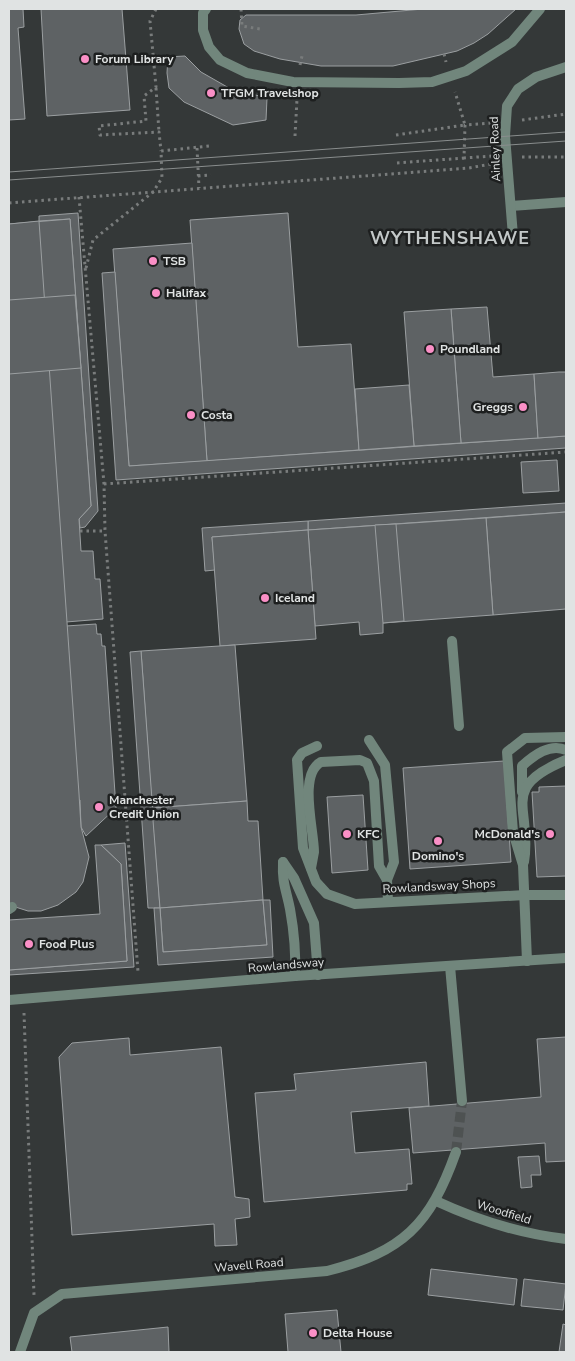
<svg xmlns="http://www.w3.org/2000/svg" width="575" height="1361" font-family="'Nunito Sans',sans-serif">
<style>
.building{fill:#5e6264;stroke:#9b9fa1}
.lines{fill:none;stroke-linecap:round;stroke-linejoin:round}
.street-tunnel{stroke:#4e5252;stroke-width:10;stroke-dasharray:10 5;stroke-linecap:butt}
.path{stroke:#797c7c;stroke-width:3;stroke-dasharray:2.5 4;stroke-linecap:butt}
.lane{stroke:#71867c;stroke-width:10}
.street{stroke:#71867c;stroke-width:10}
.tram{stroke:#898d8d;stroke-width:1}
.poi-dot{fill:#fa8fc6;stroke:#1d1f1f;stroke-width:2}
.labels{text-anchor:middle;stroke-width:5;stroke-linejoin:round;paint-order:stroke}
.poi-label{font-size:12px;font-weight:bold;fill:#e0e3e3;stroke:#1d1f1f;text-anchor:start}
.street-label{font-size:12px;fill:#e0e3e3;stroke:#1d1f1f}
.district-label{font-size:18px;font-weight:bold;letter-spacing:1px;fill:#c3c8c8;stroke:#1d1f1f}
</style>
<rect width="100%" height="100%" fill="#343838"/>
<!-- building -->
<g class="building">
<path d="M9,9H23L24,27L18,28L25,119L9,120Z"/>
<path d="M41,9H122L130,110L47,116Z"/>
<path d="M423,9H516L488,34L474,43L457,51L393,66H321L280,59L254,51L244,44L239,29L240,20L246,15H356Z"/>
<path d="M185,56L201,72L229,88L267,98L266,120L233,125L184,102L169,88L167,73L168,57Z"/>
<path d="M78,213L98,511L85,527L80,528L79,519L91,506L70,219L39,221V216Z"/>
<path d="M288,213L298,347L351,344L359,450L207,461L190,220Z"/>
<path d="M70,219L91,506L79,519L81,551H93L95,579H100L103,619L66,622V626L96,624L97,634H101L102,646H105L116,808L86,836L81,827L80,800L9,805V224Z"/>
<path d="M39,221L79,794L81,827L89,857L83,882L76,892L58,905L41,911H28L9,905V224Z"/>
<path d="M192,243L207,461L129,466L113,249Z"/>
<path d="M115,272L129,466L566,436V448L116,480L102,273Z"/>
<path d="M75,295L81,368L9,374V300Z"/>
<path d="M487,307L493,377L534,374L538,438L461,443L451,309Z"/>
<path d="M451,309L461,443L414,446L404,312Z"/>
<path d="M559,372H566V436L538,438L534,374Z"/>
<path d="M409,385L414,446L359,450L355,389Z"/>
<path d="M557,460L559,491L523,493L521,462Z"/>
<path d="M566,503V512L308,530V521Z"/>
<path d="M566,512V609L493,615L486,518Z"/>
<path d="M486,518L493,615L383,623V633L360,635L359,622L315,626L308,530Z"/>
<path d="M308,521V530L212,537L215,570L205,571L202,528Z"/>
<path d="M396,524L404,621L383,623L375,525Z"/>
<path d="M308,530L316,639L220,646L212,537Z"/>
<path d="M235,645L247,801L152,808L141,651Z"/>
<path d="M141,651L160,908H148L130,652Z"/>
<path d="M504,761L511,862L410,869L403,768Z"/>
<path d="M566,786V876L537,877L532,792H539V787Z"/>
<path d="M363,795L368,870L332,873L327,797Z"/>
<path d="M247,801L248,821H258L263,900L160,908L152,808Z"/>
<path d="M125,843L134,967L9,975V970L127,961L121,864L101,845Z"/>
<path d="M95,845H101L121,864L127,961L9,970V920L100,914Z"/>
<path d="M263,900L267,945L163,952L160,908Z"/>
<path d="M263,900H270L273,957L158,965L154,908H160L163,952L267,945Z"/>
<path d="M566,1037V1161L546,1162L545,1143L413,1153L409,1108L541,1097L537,1039Z"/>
<path d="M129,1038L130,1055L221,1047L235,1197L249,1199L250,1217L235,1219L237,1245L215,1246L214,1224L72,1235L59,1057L72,1043Z"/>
<path d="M426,1062L429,1106L351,1112L355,1153L409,1149L412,1184H407V1190L264,1202L255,1093L296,1090L294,1074Z"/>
<path d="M539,1156L541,1175H531L532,1187L521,1188L518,1157Z"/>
<path d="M431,1269L517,1279L514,1305L428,1295Z"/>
<path d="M524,1279L566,1284L563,1310L521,1306Z"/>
<path d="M337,1310L341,1352H288L285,1314Z"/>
<path d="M563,1324L566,1325V1352H559Z"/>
<path d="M168,1327L169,1352H72L70,1337Z"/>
</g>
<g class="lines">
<!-- street-tunnel -->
<path class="street-tunnel" d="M456,1152L462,1101"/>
<!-- path -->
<g class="path">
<path d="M156,9L150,21L156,87L144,96L146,121L99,126L100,135L159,132L161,151"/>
<path d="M241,9L242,26L260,29"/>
<path d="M444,54L446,62"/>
<path d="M300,65L302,56"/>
<path d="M156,88L159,132"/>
<path d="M522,120L566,114"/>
<path d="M491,123L465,125L464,158L492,156"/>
<path d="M396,135L465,125L455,92"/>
<path d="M295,136L297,99"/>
<path d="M197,148L199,188"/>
<path d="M522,157H566"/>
<path d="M397,163L464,158"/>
<path d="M198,176L211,175"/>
<path d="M79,197L104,484L105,531L138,972"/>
<path d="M9,203L469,168L491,164"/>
<path d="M86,268L93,240L153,192L162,178L161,151L209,146"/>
<path d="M104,484L566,452"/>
<path d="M80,531H104"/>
<path d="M24,1013L34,1295"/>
</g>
<!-- lane -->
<g class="lane">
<path d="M206,9L203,13V30L209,47L220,60L247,73L293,82L399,83L432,82L466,71L512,42L540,9"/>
<path d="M511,206L566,202"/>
<path d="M513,236L505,136L507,106L518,89L536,77L566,67"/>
<path d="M452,641L459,726"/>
<path d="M369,740L385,765L394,862L387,880L388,901"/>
<path d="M317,746L302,753L297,760L303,848L316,882L327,894L355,904L525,895H566"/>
<path d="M522,792V766C534,755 550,743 566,750"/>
<path d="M283,862L294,878L314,923L318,975"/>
<path d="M283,862C282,883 286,889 290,909C294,931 296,954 295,976"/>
<path d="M524,862C533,808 497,788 566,760"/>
<path d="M311,868C312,863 313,857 314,852C314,830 298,774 321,762L360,760L367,763L374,781L379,866L387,880"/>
<path d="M9,909L12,907"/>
<path d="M527,961L523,865L513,832L507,752L525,738L566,737"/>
</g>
<!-- street -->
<g class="street">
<path d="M450,966L462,1101"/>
<path d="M9,1000L295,976L566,958"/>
<path d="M436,1201C477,1220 522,1234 566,1239"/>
<path d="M20,1352L34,1313L62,1294L327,1271C403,1252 430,1225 456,1152"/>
</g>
<!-- tram -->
<g class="tram">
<path d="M9,172L566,132"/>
<path d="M9,180L566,141"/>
</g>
</g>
<!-- markers -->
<g class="poi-dot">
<circle cx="85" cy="59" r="5"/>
<circle cx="211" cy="93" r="5"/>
<circle cx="153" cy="261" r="5"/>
<circle cx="156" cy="293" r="5"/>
<circle cx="430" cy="349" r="5"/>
<circle cx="523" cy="407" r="5"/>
<circle cx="191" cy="415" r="5"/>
<circle cx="265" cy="598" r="5"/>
<circle cx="99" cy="807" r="5"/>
<circle cx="347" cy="834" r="5"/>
<circle cx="550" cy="834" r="5"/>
<circle cx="438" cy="841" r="5"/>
<circle cx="29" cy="944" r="5"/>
<circle cx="313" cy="1333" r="5"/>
</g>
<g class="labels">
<!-- poi labels -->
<g class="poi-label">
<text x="95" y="63">Forum Library</text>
<text x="221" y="97">TFGM Travelshop</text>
<text x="163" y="265">TSB</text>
<text x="166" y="297">Halifax</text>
<text x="440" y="353">Poundland</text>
<text x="513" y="411" text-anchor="end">Greggs</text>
<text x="201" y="419">Costa</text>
<text x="275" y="602">Iceland</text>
<text x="109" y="804">Manchester<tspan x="109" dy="14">Credit Union</tspan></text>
<text x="357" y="838">KFC</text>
<text x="540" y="838" text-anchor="end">McDonald's</text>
<text x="438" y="860" text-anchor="middle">Domino's</text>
<text x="39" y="948">Food Plus</text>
<text x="323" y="1337">Delta House</text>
</g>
<!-- street labels -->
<g class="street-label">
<text transform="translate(495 149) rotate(-92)" y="4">Ainley Road</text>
<text transform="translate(439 886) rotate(-3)" y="4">Rowlandsway Shops</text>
<text transform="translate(286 965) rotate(-5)" y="4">Rowlandsway</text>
<text transform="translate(504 1212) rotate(17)" y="4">Woodfield</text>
<text transform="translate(249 1265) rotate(-5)" y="4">Wavell Road</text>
</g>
<!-- district labels -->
<g class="district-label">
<text x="450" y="244">WYTHENSHAWE</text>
</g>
</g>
<!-- border -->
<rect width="575" height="1361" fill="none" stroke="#e0e3e3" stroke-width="20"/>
</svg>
